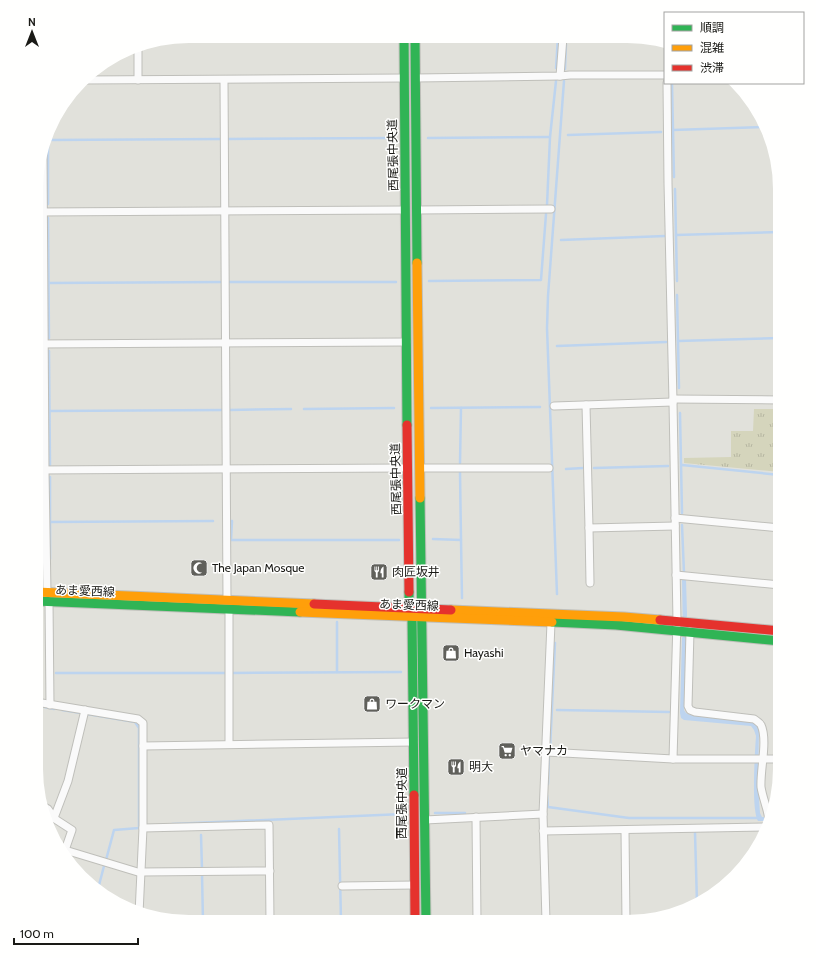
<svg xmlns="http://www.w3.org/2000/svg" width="816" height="958" font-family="Cabin,'Noto Sans JP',sans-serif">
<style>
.park{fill:url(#park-tufts)}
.water{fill:#bdd4ef}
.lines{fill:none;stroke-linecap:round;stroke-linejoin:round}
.stream{stroke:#bdd4ef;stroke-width:2.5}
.street-casing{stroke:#bfbfba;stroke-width:9}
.fast-casing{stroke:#bfbfba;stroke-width:11}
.slow-casing{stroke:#bfbfba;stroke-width:11}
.jam-casing{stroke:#bfbfba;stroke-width:11}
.street{stroke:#fafafa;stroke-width:7}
.fast{stroke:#30b455;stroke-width:9}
.slow{stroke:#ff9f0a;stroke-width:9}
.jam{stroke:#e5322d;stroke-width:9}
.labels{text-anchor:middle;stroke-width:3;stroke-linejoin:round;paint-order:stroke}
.street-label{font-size:12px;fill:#1a1a16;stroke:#fffffe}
.poi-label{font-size:12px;fill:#1a1a16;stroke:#fffffe;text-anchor:start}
</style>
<defs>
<pattern id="park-tufts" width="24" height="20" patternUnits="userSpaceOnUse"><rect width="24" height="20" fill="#d5d5bc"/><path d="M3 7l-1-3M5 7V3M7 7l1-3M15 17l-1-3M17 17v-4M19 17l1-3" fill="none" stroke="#b6b6a1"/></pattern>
</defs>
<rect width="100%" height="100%" fill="#e1e1db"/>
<!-- park -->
<path class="park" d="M754,409H780V472L684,463V458L731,457V431H753Z"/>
<!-- water -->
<path class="water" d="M682,579H686L687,613L684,710L686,713L690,715L749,720C755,722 758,725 759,731L758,785L760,813L762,817H767V821H758C751,810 755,751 756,736L754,730L751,726L684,720L681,718L680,713L682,638L683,636Z"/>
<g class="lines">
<!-- stream -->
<g class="stream">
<path d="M556,68L558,37"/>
<path d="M565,69L566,44"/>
<path d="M672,83L674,177"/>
<path d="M673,130L765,127"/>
<path d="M568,135L661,132"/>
<path d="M48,137V204"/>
<path d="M428,138L550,137"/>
<path d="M227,139L392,138"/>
<path d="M48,140L222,139"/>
<path d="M675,189L677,281"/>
<path d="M547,205L550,137L556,81"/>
<path d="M48,218L49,338"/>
<path d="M676,235L780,232"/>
<path d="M561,240L665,236"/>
<path d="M429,281L541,280L546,214"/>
<path d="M228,282H396"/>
<path d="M49,283L223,282"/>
<path d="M37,284L39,283"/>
<path d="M677,295L679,388"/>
<path d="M678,341L780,338"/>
<path d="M557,346L666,342"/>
<path d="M49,351L50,465"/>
<path d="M431,408L540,407"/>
<path d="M304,409L394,408"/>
<path d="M229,410L291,409"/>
<path d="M37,411H40"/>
<path d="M49,411L224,410"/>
<path d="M680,413L682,513"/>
<path d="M460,463L461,408"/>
<path d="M682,465L780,475"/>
<path d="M594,468L668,466"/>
<path d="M566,469L583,468"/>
<path d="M460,472L461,540"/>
<path d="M50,477V522L213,521"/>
<path d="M231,521H232L231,540H399"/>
<path d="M37,522H40"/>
<path d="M682,525L684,573"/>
<path d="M433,539L461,540L462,598"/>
<path d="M50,559V522"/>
<path d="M557,594L547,328L548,296L564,81"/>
<path d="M337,622V672"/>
<path d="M56,673H226"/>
<path d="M232,673L401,672"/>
<path d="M40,706L54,709"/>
<path d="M62,710L81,713"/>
<path d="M557,710L669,712"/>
<path d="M87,714L135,722L139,728V828L114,830L106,860"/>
<path d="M550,750L555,643"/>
<path d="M548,784L549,754"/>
<path d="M547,795L548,807L629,818H758"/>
<path d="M435,813H465"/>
<path d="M172,824L403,814"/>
<path d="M339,829L341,922"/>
<path d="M695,833L697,903"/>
<path d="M201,835L202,869"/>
<path d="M202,874L203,922"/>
<path d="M98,889L104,866"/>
</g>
<defs>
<g id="street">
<path d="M138,45V80"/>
<path d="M560,76L563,37"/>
<path d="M415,78L560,76L570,75H665"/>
<path d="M83,80L404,78"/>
<path d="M224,80L227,600"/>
<path d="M667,83L668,183L673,402L677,621L673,759H780"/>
<path d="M43,152L45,470L47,593L49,602L50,705"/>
<path d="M417,210L551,209"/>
<path d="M37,212L405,210"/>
<path d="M37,344L407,342"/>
<path d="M673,399L780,400"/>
<path d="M586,405L589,528L675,526"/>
<path d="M554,406L673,402"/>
<path d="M420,468H549"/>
<path d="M37,470L408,468"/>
<path d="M675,518L780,528"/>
<path d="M589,528L590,583"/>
<path d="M676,575L780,585"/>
<path d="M229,609V744"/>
<path d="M690,631L688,706L690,710L695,712L754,719C757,721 760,723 761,725C768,740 760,770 761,787C763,800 769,811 769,823"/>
<path d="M36,702L138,719L143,723V828L139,914"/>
<path d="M143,746L414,742"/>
<path d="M546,752L673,759"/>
<path d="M41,805L48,809L55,819L72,830L64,853"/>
<path d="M476,817L477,922"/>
<path d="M54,818L68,781L85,710"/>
<path d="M425,820L543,814"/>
<path d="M143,828L269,825L270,922"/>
<path d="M625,830L626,922"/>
<path d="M543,831L767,827"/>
<path d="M65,850L141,873"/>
<path d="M141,872L270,871"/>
<path d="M342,886L415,885"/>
<path d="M546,922L543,814L551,623"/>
</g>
<g id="fast">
<path d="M404,37L407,425"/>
<path d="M415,37L417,263"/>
<path d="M420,498L426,922"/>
<path d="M409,592V608L412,617L414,795"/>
<path d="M36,601L300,612"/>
<path d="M552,622L616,625L780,641"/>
</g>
<g id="slow">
<path d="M417,263L420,498"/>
<path d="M36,592L314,604"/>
<path d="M451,610L624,617L660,620"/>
<path d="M300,612L552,622"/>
</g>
<g id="jam">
<path d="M407,425L409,592"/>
<path d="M314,604L451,610"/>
<path d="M660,620L780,631"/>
<path d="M414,795L415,922"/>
</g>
</defs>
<!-- street casing -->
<use href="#street" class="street-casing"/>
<!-- fast casing -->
<use href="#fast" class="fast-casing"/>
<!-- slow casing -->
<use href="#slow" class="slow-casing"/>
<!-- jam casing -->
<use href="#jam" class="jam-casing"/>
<!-- street -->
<use href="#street" class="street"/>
<!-- fast -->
<use href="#fast" class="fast"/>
<!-- slow -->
<use href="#slow" class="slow"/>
<!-- jam -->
<use href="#jam" class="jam"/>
</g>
<!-- icons -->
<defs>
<symbol id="mosque-square" viewBox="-11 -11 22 22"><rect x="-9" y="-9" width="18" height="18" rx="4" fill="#60605b" stroke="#fffffe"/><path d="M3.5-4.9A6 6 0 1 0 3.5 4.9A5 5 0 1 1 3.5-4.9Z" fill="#fff"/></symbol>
<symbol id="restaurant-square" viewBox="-11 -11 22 22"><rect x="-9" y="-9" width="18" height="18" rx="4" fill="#60605b" stroke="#fffffe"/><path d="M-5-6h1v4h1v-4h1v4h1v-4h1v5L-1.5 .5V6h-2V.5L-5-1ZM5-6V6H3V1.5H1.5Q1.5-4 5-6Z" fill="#fff"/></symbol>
<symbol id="shop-square" viewBox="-11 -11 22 22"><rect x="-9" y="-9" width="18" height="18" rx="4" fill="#60605b" stroke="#fffffe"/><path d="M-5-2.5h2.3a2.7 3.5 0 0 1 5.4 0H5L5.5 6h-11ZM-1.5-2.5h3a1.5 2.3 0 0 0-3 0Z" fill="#fff"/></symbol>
<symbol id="supermarket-square" viewBox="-11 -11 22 22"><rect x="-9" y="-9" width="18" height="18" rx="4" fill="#60605b" stroke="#fffffe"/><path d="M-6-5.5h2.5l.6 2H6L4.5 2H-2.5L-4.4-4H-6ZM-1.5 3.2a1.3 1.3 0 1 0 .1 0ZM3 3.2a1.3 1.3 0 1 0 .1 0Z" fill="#fff"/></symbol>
</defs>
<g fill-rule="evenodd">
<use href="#mosque-square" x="189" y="558" width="20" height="20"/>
<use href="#restaurant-square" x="369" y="562" width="20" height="20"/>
<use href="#shop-square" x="441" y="643" width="20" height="20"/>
<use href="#shop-square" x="362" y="694" width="20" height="20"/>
<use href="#supermarket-square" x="497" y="741" width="20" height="20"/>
<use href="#restaurant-square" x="446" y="757" width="20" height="20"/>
</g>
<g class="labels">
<!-- street labels -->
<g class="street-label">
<text transform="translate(393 155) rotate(-91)" y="4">西尾張中央道</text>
<text transform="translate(396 479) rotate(-91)" y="4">西尾張中央道</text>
<text transform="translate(85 591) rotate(2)" y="4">あま愛西線</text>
<text transform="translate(409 605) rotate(2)" y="4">あま愛西線</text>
<text transform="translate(402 803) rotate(-90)" y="4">西尾張中央道</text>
</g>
<!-- poi labels -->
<g class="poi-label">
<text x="212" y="572">The Japan Mosque</text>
<text x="392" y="576">肉匠坂井</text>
<text x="464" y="657">Hayashi</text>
<text x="385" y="708">ワークマン</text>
<text x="520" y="755">ヤマナカ</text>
<text x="469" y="771">明大</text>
</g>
</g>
<!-- crop -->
<path d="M0 0H816V958H0ZM189 43H627A146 146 0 0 1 773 189V769A146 146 0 0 1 627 915H189A146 146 0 0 1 43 769V189A146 146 0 0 1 189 43Z" fill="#fffffe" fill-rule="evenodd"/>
<!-- legend -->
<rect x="664" y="12" width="140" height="72" fill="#fffffe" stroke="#a3a3a1"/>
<rect x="672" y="25" width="20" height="6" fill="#30b455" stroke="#a3a3a1"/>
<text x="700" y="32" font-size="12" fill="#1a1a16">順調</text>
<rect x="672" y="45" width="20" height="6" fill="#ff9f0a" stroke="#a3a3a1"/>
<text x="700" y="52" font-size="12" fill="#1a1a16">混雑</text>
<rect x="672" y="65" width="20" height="6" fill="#e5322d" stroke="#a3a3a1"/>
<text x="700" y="72" font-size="12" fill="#1a1a16">渋滞</text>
<!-- north arrow -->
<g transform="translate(32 32)" stroke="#fffffe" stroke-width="3" paint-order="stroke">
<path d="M0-3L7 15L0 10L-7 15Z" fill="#1a1a16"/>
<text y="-6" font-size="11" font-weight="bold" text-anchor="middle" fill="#1a1a16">N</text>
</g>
<!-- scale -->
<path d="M14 938v6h124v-6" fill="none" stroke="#1a1a16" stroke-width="2"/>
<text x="20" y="938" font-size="12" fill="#1a1a16" stroke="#fffffe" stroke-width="3" paint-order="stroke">100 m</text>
</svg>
